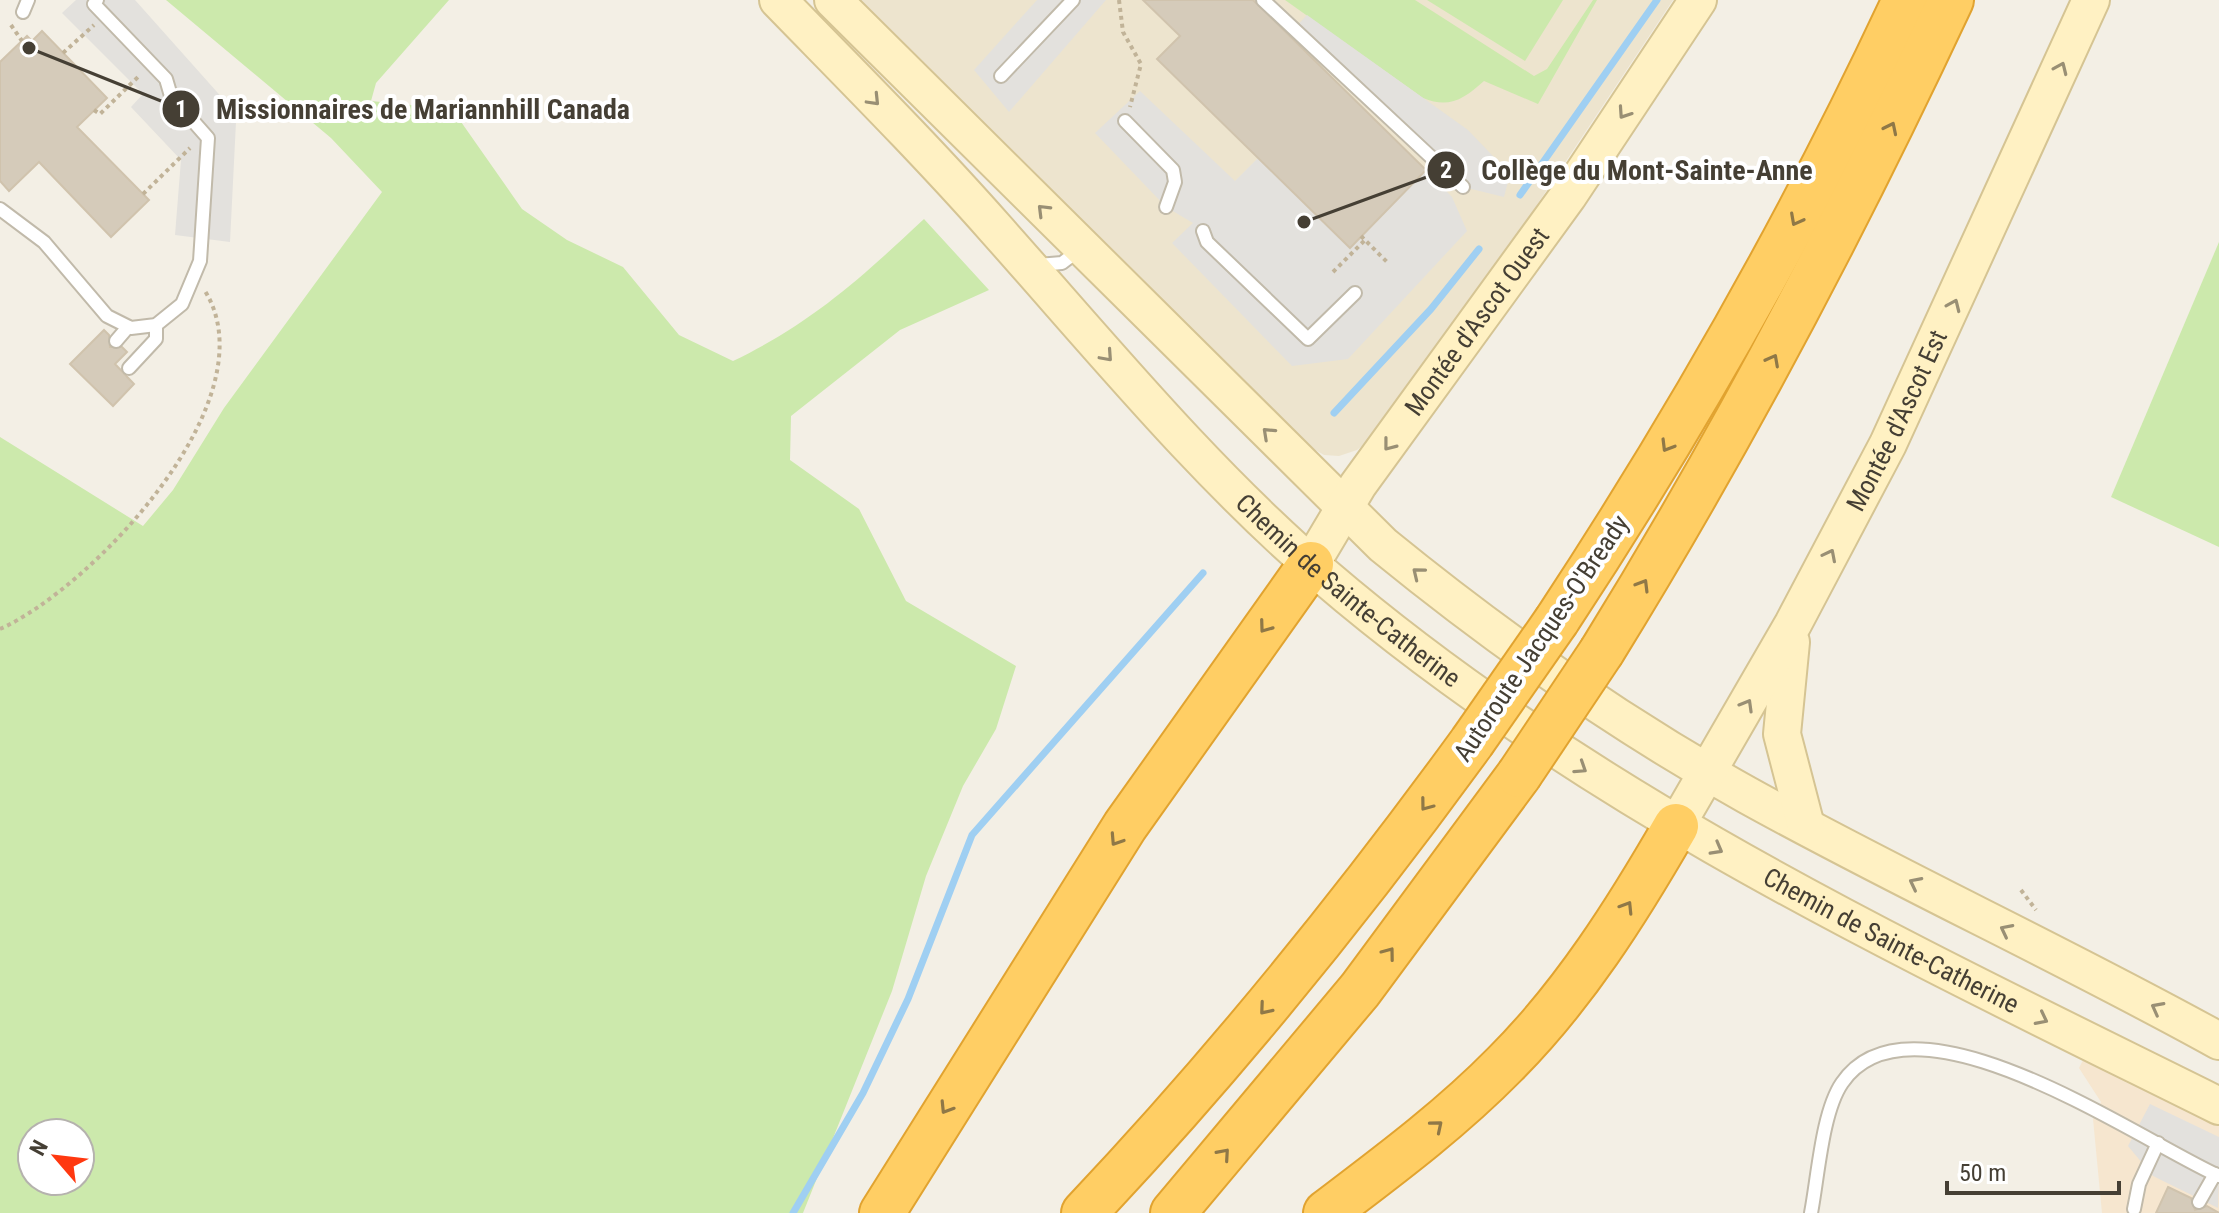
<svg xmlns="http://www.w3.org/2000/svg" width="2219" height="1213" font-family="'Roboto Condensed',sans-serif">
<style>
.commercial{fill:#f6e6cf}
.education{fill:#ede4ce}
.green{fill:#cce9ac;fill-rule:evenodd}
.parking{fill:#e3e1dd}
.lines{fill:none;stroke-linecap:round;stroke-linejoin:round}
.stream{stroke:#9fcff2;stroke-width:7}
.building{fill:#d5cbba;stroke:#d0c3ad;stroke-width:2}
.lane-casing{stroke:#c1baaa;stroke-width:16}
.secondary-casing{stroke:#d5c493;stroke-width:40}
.highway-casing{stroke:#e1a330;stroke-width:48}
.path{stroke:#c1b398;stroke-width:4;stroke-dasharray:4 4;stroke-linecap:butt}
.lane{stroke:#fff;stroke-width:12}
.secondary{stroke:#fff1c3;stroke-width:36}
.highway{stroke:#ffce64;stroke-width:44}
.highway-bridge-casing{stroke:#e1a330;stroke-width:48;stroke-linecap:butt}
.highway-bridge{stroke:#ffce64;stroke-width:44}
.oneway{stroke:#998f74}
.oneway2{stroke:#8f7847}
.labels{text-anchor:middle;stroke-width:8;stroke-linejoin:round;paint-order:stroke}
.street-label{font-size:26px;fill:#453f34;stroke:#fff}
.leader{fill:none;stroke:#453f34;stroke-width:3}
.callout-dot{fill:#453f34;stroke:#fff;stroke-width:3}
.mark-label{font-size:24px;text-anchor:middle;font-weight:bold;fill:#fff}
.callout-label{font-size:28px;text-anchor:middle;font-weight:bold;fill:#453f34;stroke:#fff;stroke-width:8;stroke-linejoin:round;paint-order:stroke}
</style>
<rect width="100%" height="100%" fill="#f3efe5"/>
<!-- commercial -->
<path class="commercial" d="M2084,1058L2219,1122V1213H2102L2093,1119L2101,1102L2079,1068Z"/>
<!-- education -->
<path class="education" d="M858,0H1673L1489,277L1367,442L1357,450L1339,456L1324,455L1305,444Z"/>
<!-- green -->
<g class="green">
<path d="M166,0H449L376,83L371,101L452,109L522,209L567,240L623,267L679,335L733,361C812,323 861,278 924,219L989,290L900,330L791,416L790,460L859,509L906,601L1016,666L996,729L963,786L926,876L892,991L803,1213H0V437L143,526L173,490L224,408L382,192L331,138ZM32,1133H80V1181H32Z"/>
<path d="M1285,0H1415L1534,76L1547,69L1593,0H1597L1538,104L1484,81C1464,99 1449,109 1423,98Z"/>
<path d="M1427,0H1563L1525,61Z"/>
<path d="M2219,242V547L2111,497Z"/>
</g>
<!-- parking -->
<g class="parking">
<path d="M76,0H90L94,4L103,0H135L233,110L236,122L230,242L175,235L181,160L131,107L143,94L62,13Z"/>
<path d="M1037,0H1106L1009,112L974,70Z"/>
<path d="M1307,15L1468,130L1510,174L1504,197L1463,187L1294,29Z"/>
<path d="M1140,91L1235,181L1258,158L1350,248L1426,170L1452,197L1467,231L1348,359L1292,366L1172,243L1193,223L1166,207L1095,133Z"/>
<path d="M2150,1104L2219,1137V1167L2216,1174L2219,1176L2218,1208L2153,1176L2128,1146Z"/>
</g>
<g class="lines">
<!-- stream -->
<g class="stream">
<path d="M1520,195L1657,0"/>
<path d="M1334,413L1431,309L1479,249"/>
<path d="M793,1213L863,1093L908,999L972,835L1203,573"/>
</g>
</g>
<!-- building -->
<g class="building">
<path d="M1143,0H1253L1426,170L1350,248L1157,59L1180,36Z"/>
<path d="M42,31L107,98L77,127L149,200L111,237L39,162L9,191L0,181V62L27,36L32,41Z"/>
<path d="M104,330L109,335L110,347H122L127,352L115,364L134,384L113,406L70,364Z"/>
<path d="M2168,1187L2191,1198L2195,1210L2207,1206L2219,1213H2156Z"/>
</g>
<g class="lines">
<defs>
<g id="lane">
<path d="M1263,0L1463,187"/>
<path d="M23,12L28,0"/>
<path d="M1001,76L1073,0"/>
<path d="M1125,121L1173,170L1175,182L1166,207"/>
<path d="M0,209L44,242L107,316L131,328L156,325L182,304L200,261L208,138L171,96L166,79L94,4L97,0"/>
<path d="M1203,231L1207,242L1308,339L1355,293"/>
<path d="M1038,265L1062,263L1079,250"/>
<path d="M116,341L128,327"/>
<path d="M129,368L156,339V325"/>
<path d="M2199,1202L2215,1174"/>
<path d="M2134,1209L2139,1184L2158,1143"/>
<path d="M1811,1213C1818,1177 1822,1112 1842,1083C1912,980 2142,1142 2219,1176"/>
</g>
<g id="secondary">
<path id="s1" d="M778,0C851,75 925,149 994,227C1101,347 1202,471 1324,576C1590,804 1907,951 2219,1106"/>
<path d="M833,0L1383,545C1497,638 1618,723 1747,795C1902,881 2064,955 2219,1041"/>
<path id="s2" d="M1311,564L1358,485L1568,196L1698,0"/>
<path d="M1791,642L1782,734L1806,826"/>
<path id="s3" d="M1676,826L1793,624L1888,444L2091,0"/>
</g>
<g id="highway">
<path d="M1557,620C1688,421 1805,215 1905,0"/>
<path d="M1602,651C1732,441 1846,224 1951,0"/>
<path d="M882,1213L1125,826L1311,564"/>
<path d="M1084,1213C1224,1065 1352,907 1472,742"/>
<path d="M1173,1213L1360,990L1519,775"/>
<path d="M1326,1213C1388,1166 1450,1120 1505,1064C1574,995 1627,911 1676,826"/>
</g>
</defs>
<!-- lane casing -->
<use href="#lane" class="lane-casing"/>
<!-- secondary casing -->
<use href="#secondary" class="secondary-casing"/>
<!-- highway casing -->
<use href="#highway" class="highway-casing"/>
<!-- path -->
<g class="path">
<path d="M1119,0L1123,32L1141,64L1130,107"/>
<path d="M11,25L22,41"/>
<path d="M63,53L94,25"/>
<path d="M94,110L100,114L139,76"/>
<path d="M143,194L190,148"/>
<path d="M1361,236L1387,262"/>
<path d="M1333,272L1365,240"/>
<path d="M0,629C92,588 272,399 205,291"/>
<path d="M2021,890L2036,910"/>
</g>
<!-- lane -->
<use href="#lane" class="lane"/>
<!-- secondary -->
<use href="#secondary" class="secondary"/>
<!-- highway -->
<use href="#highway" class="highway"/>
<defs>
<g id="highway-bridge">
<path d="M1472,742L1557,620"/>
<path d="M1519,775L1602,651"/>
</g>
</defs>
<!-- highway-bridge casing -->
<use href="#highway-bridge" class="highway-bridge-casing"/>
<!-- highway-bridge -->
<use href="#highway-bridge" class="highway-bridge"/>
</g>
<!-- one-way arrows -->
<defs><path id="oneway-chevron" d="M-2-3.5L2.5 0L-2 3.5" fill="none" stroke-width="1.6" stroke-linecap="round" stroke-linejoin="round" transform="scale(2)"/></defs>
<g class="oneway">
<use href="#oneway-chevron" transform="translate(2061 68) rotate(-66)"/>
<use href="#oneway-chevron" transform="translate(874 100) rotate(46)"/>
<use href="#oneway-chevron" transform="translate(1624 113) rotate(124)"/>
<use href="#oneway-chevron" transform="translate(1043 210) rotate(-135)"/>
<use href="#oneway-chevron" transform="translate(1954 305) rotate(-66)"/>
<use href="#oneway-chevron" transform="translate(1107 356) rotate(48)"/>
<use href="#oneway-chevron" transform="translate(1268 433) rotate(-137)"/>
<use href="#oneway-chevron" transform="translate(1389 445) rotate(128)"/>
<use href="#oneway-chevron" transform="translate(1830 555) rotate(-63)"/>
<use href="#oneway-chevron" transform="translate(1418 573) rotate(-141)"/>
<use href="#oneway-chevron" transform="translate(1747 705) rotate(-60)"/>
<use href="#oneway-chevron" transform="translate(1581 768) rotate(33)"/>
<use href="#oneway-chevron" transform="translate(1717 849) rotate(29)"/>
<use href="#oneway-chevron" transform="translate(1915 883) rotate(-153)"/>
<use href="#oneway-chevron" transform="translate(2006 930) rotate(-153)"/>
<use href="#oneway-chevron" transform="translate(2157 1008) rotate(-152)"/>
<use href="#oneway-chevron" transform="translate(2042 1019) rotate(27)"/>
</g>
<g class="oneway2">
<use href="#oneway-chevron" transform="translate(1891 128) rotate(-64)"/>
<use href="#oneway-chevron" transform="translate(1796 220) rotate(118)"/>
<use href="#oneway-chevron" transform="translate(1773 360) rotate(-62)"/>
<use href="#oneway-chevron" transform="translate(1667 446) rotate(121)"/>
<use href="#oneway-chevron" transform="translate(1643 585) rotate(-59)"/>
<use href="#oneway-chevron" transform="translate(1265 627) rotate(126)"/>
<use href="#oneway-chevron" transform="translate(1426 805) rotate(127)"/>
<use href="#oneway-chevron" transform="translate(1116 840) rotate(123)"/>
<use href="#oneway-chevron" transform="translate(1627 907) rotate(-58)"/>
<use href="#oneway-chevron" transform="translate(1389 953) rotate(-53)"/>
<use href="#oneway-chevron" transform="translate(1265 1009) rotate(130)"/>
<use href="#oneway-chevron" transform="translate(946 1108) rotate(122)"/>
<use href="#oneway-chevron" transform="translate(1437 1126) rotate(-40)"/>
<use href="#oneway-chevron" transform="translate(1224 1154) rotate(-49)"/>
</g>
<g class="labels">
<!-- street labels -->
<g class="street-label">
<text dy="9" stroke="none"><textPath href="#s2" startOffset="294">Montée d'Ascot Ouest</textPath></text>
<text dy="9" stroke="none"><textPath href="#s3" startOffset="462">Montée d'Ascot Est</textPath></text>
<text dy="9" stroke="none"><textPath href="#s1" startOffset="822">Chemin de Sainte-Catherine</textPath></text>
<text transform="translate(1541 638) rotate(-56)" y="9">Autoroute Jacques-O'Bready</text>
<text dy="9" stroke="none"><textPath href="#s1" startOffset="1470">Chemin de Sainte-Catherine</textPath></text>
</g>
</g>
<!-- callouts -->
<path class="leader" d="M29 48L181 109M1304 222L1446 170"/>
<g class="callout-dot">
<circle cx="29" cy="48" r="8"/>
<circle cx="1304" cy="222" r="8"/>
<circle cx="181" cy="109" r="20"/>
<circle cx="1446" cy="170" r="20"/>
</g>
<g class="mark-label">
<text x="181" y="117">1</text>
<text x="1446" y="178">2</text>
</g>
<g class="callout-label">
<text x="423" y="119">Missionnaires de Mariannhill Canada</text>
<text x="1647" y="180">Collège du Mont-Sainte-Anne</text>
</g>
<!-- north arrow -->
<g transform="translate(56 1157) rotate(298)"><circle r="38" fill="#ffffff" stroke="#b5b2ae" stroke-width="2"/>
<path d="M0-6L14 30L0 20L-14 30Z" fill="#ff3810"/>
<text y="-12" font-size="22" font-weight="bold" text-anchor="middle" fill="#453f34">N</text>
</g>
<!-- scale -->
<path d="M1947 1181v12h172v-12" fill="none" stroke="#453f34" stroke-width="4"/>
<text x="1959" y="1181" font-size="24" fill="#453f34" stroke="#ffffff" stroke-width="6" paint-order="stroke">50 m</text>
</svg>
